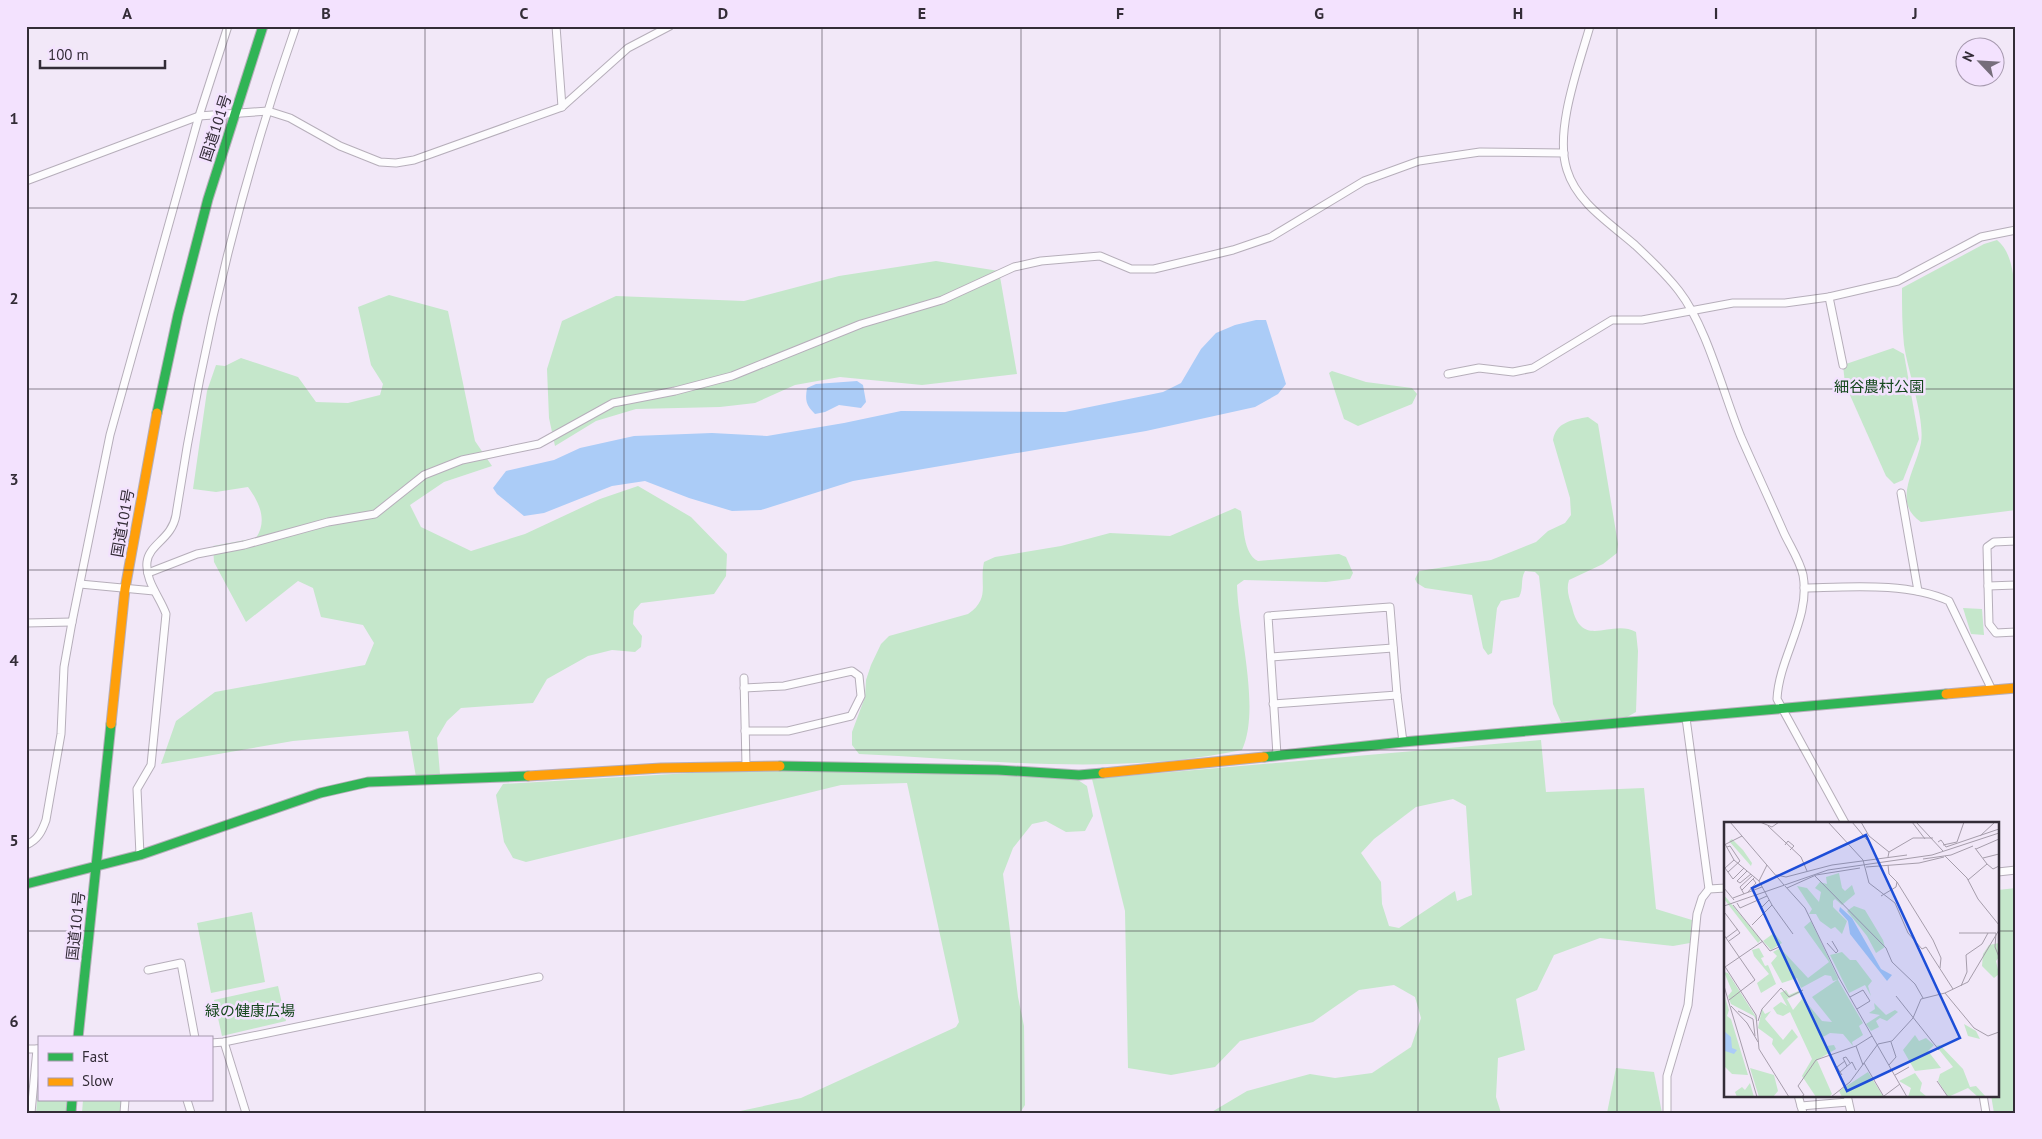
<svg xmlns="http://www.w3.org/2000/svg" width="2042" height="1139" font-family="'PT Sans','Noto Sans JP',sans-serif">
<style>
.green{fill:#c5e7cb;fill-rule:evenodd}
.water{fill:#abccf7}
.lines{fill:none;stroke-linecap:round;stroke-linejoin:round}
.street-casing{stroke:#b6aeba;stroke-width:9}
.fast-casing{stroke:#b6aeba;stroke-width:11}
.slow-casing{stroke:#b6aeba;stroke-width:11}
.street{stroke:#fdfcfe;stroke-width:7}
.fast{stroke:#30b455;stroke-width:9}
.slow{stroke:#ff9f0a;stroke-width:9}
.grid{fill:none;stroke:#332c37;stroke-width:1;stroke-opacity:0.55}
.labels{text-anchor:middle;stroke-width:5;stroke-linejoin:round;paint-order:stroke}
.street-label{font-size:15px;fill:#332c37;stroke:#f3e2fe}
.park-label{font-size:15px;fill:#15481d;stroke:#f3e2fe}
.inset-road{fill:none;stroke:#a69dab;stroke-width:1}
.view{fill:#1d4ed8;fill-opacity:0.15;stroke:#1d4ed8;stroke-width:2.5}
.inset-edge{fill:none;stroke:#332c37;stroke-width:2.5}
.neatline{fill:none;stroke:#332c37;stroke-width:2}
.grid-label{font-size:16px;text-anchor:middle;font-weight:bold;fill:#332c37}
</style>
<rect width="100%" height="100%" fill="#f2e8f8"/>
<!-- green -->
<g class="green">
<path d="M1997,240C2013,253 2013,277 2016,296V510L1921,522C1891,502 1916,470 1921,443C1925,418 1908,372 1904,345C1902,326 1902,307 1902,288L1984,244Z"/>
<path d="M936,261L999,271L1017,374L922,385L840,377L795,385L755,403L720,407L636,409L596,421L555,446L549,418L547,369L562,321L616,296L744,301L839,276Z"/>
<path d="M389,295L448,311L475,441L492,466L444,482L410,505L421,527L471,551L525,534L600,499L638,486L691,517L727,554L726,576L714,594L641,603L634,611L633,624L642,636L641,647L635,652L612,650L588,656L547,679L533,703L461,708L447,721L437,738L440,774L416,777L408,731L293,741L161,764L176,721L215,692L365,665L374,643L363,625L321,617L313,588L298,581L246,622L214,562L213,546L256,538C268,520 259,502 248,487L216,492L193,489L207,391L216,365L225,366L241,358L298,377L316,402L348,403L380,395L383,384L371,365L358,307Z"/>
<path d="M1893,348L1904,354L1919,439L1903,480L1894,484L1886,476L1845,384L1843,365Z"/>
<path d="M1332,371L1366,382L1412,388L1417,394L1412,404L1358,426L1344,419L1329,373Z"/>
<path d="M1588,417L1598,424L1618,544L1617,553L1603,564L1569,580C1566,589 1569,598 1572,607C1582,651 1611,618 1636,632L1638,651L1636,712L1627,717L1561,722L1553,704L1539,576L1535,572L1525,571C1520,580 1524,588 1519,597L1501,601L1497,608L1492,653L1488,655L1483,648L1472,595L1425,588L1417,583L1415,579L1419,571L1491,560L1536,542L1548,531L1565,523L1571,515L1570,498L1553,440C1556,422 1572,420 1588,417Z"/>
<path d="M1235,508L1241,511C1244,526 1243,554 1258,561L1339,554L1346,557L1353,573L1350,579L1326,582L1244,580L1237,585C1238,631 1261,709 1242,750C1117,776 986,760 859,754L852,745V732L865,697L866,680L871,665L881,644L889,636L968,614C991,598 979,585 984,562L995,557L1061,546L1110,533L1170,536Z"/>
<path d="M1963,608L1982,609L1984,635L1971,634Z"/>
<path d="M1541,740L1546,792L1644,788L1656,909L1692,920L1690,943L1673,946L1600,938L1554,955L1537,990L1516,999L1525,1050L1498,1058L1496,1097L1501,1113H1210L1247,1091L1310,1074L1335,1078L1372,1073L1411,1047L1421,1018L1415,997L1394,985L1359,990L1313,1022L1240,1041L1215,1067L1171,1075L1128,1068L1125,911L1092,779ZM1453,799L1466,806L1472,895L1457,901L1455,891L1399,928L1389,926L1382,904L1381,882L1361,853L1374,839L1416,807Z"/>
<path d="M741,770L1046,775L1078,780L1087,786L1093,816L1085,831L1066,832L1046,821L1032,824L1013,848L1003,874L1018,997L1024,1026L1025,1105L1020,1113H731L801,1098L956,1027L959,1022L907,783L841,785L526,862L513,858L504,842L496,795L503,784Z"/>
<path d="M2016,888V1113H1994L1991,1095H1998V890Z"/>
<path d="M252,912L265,982L211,993L197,923Z"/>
<path d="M278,986L286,1021L222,1036L214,1000Z"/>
<path d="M1616,1068L1654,1072L1662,1113H1607Z"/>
<path d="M39,1082V1100H67L66,1113H36Z"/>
<path d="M83,1100H122L121,1113H82Z"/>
</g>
<!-- water -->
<g class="water">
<path d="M1256,320H1266L1286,384L1278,394L1255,407L1146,431L853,481L761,510L732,511L689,498L645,481L612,486L544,513L524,516L497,494L493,488L506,471L554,460L580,448L634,436L712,433L767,436L844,423L901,411L1065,412L1163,392L1181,383L1201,349L1216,333L1235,325Z"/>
<path d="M857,381L863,385L866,402L861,408L839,405L825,412L815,414C806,405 805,401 807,388L816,384Z"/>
</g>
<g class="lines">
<defs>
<g id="street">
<path d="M556,26L562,107"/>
<path d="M1590,26C1579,65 1554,131 1567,170C1577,203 1610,223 1635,245C1650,259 1666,274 1679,291C1707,327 1723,393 1741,437C1755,469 1770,501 1784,533C1790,546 1800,561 1803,575C1811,618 1779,657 1777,699L1845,823"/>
<path d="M26,181L199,116L268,111L290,118L340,146L380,162L396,163L414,160L562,107L628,48L670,26"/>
<path d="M1829,297L1843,365"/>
<path d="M1448,374L1479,368L1513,372L1533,368L1612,320H1642L1733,303H1785L1829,297L1898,281L1981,237L2016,230"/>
<path d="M1901,493L1918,591"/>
<path d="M2016,541L1994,542L1987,547L1989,624L1996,633L2016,632"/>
<path d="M148,573L197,554L244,545L328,522L375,514L424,475L462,460L539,444L613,403L675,391L732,376L861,324L942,300L1014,267L1041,261L1100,256L1131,269H1154L1233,250L1271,237L1364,181L1419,161L1480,152L1564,153"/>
<path d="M80,584L154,591"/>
<path d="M1988,586L2016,585"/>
<path d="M1804,588C1850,587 1907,582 1949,601L1992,690"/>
<path d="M26,623L72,622"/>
<path d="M1271,657L1393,648"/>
<path d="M744,678L746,765"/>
<path d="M744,688L784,686L852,671L859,676L861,696L851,716L788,731H745"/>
<path d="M1273,704L1397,695"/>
<path d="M1686,718L1709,889"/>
<path d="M1277,755L1268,616L1390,607L1397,695L1403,742"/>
<path d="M26,845C38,840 42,831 46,820L61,734L64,667L72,622L110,435L199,116L228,26"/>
<path d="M140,855L137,789L151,765L166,614C160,597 145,581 147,562C149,544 172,539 176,515C201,349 240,185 296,26"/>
<path d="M1998,872L2016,870"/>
<path d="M148,970L181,963L195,1038"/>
<path d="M224,1042L246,1113"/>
<path d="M211,1043L224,1042L539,977"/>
<path d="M26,1049H39"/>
<path d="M1798,1095L1803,1113"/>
<path d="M1847,1095L1851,1113"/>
<path d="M1983,1095L1986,1113"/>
<path d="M187,1100L191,1113"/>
<path d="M1801,1106L1848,1102"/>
<path d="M31,1113L37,1049"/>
<path d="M124,1113L125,1100"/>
<path d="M1667,1113V1076L1688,1005L1697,914L1702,898L1709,889L1726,888"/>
</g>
<g id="fast">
<path d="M157,413L178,315L208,199L263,26"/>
<path d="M1264,757L1403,742L1946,694"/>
<path d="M780,766L998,770L1079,775L1103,773"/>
<path d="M26,884L140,855L320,793L368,782L528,776"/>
<path d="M78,1038L111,724"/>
<path d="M71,1113L72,1100"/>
</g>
<g id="slow">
<path d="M1946,694L2016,688"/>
<path d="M111,724L125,589L157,413"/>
<path d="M1103,773L1264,757"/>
<path d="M528,776L661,768L780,766"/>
</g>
</defs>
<!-- street casing -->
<use href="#street" class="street-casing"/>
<!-- fast casing -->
<use href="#fast" class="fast-casing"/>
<!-- slow casing -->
<use href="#slow" class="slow-casing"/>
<!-- street -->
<use href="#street" class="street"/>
<!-- fast -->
<use href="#fast" class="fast"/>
<!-- slow -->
<use href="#slow" class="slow"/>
</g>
<!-- grid -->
<path class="grid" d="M226,26V1113M425,26V1113M624,26V1113M822,26V1113M1021,26V1113M1220,26V1113M1418,26V1113M1617,26V1113M1816,26V823M26,208H2016M26,389H2016M26,570H2016M26,750H2016M26,931H1726M1998,931H2016M1816,1095V1113"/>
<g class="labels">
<!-- street labels -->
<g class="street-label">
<text transform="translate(216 128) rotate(-72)" y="5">国道101号</text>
<text transform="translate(123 523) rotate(-80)" y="5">国道101号</text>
<text transform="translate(76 926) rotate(-84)" y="5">国道101号</text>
</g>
<!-- park labels -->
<g class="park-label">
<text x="1879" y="392">細谷農村公園</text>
<text x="250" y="1016">緑の健康広場</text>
</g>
</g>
<!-- overview -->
<g transform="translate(1724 822)">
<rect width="275" height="275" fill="#f2e8f8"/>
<path d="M8,17L19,28L28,41L27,44L5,19ZM115,51L118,66L121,69L128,63L131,72L118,83L111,77L109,79V85L123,99L118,112L111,105L107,107L96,99L92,92H85L88,87L73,64L83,66L95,80L97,70L91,66L96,60L103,62L102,55ZM0,73L37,118L34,121L0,77ZM130,84L141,88L159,118L161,125L152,131L143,114L123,89ZM87,99L114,156V158L139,201L135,204L139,213L128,220L129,224L119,212L106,211L99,215L102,224L110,223L112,227L93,238L108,272L105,275H92L78,254L88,237L66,190L59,194L53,192L49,186L57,180L63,184L56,171L62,168L65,173L77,168L82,180L98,199L108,200L88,175L113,158L109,159L107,154L101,153L77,166L73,156L58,161L47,141L53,134L49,130L56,126L84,156L105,140L80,105ZM76,171L78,177L69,188L63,177ZM50,111L58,121L47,128L39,119ZM275,121V135L272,139L275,152L270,156L258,144L259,132L265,123ZM35,126L40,135L37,136L41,144L44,143L55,169L52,162L37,171L33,161L45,152L30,134L28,128ZM118,130L126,138H132L148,159L144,164L147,174L141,163L125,171L106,133ZM0,150L4,151L32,195L33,200L30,194L7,182L4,174L8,169ZM0,172L5,188L3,194L7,197L24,253L8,252L0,244ZM150,181L162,193L171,188L174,190L163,199L156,196L152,199L155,205L147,209L142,202L156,193L145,191L151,187ZM38,187L41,192L47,189L41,197L59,218L68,207L74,215L56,233L48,222L49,217L34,206ZM240,202L252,209L256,217L244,214ZM191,213L195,219L202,216L210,223L204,229L217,246L191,249L179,228ZM216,223L239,247L246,265L252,264L262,275H254L244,266L224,275L214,259L216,252L229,245L212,224ZM26,246L50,253L54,269L49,275H35ZM144,250L159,274L118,275L115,269ZM191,251L198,261L196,269L203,275H184L187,266L175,259ZM26,261L30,275H13L11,270L18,265L21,268Z" fill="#c5e7cb" fill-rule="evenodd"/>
<path d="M116,85L128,96L157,147L168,153L163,159L126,112L124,99L115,89ZM0,209L7,215L8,226L13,228L10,232L1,229Z" fill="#abccf7"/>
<path class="inset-road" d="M6,0L60,63M36,0L48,5L55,0M104,0L139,38L145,61L171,81L184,111L198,127L202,125L229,167M128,0L143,18M137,0L145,14L165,30M188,0L201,17M192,0L219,29M44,4L77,35L83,49M256,14L271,0M214,20L217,18L222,25L275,7M1,22L10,38L35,59L48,83L69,112M0,23L18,14M61,23L64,19L70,24L66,28M219,23L233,20L240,0M3,25L6,24L16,39L4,50M251,26L263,42L269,47L275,44M252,27L275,17M221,34L243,56L254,77L275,103M164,35L165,30L189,16H209M259,36L275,32M199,37L227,33L249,24M10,38L1,46L9,57L20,46M142,45L195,41L220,35M23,49L13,59L16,61L27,52M52,53L62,55L108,43L183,33M91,54L162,126L168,140L191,162L199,176M244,58L263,42M35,59L43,43M173,60L209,118L217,136L216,146M61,64L81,86L115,156L183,275M0,66L10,78M63,66L92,53L136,46M18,68L31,55M24,70L32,61L29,57M20,72L16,65L29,53M157,74L172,65L173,60L165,52L164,43M9,76L38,65M13,81L16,86L43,74M9,83L46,129L55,125M0,84L104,48L208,33L275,11M40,90L37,86L45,78M1,91L16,111L5,119M28,103L48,83M235,111H272M272,111L271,125L275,135M0,113L31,158L5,178M2,116L14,107M103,121L112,131L114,129L108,119M0,143L32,193L35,227L65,275M1,145L39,119M0,164L33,275M237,164L243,150L242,133L258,122L264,111M221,171L250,206L264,214L275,210M172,174L215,228M126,175L139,168L146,179L133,187M7,184L23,201L34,220M14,189L29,197L31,214M34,199L38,187L57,166L65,175L79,168M132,224L139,243M140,241L160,275M165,243L172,235L167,220M123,244L119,236L122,235L126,241M116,250L113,245L121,239M118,253L116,250L128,240L132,248M171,253L185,245M213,259L224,275M160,274L176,262M77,275L80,273L74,264L92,238L132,224L148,214M107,275L126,260L154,222L168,219L189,196L197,177L221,171L244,160L275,108"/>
<path class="view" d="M142,13L236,216L123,269L28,66Z"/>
<rect width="275" height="275" class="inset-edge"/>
</g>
<!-- border -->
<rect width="2042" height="1139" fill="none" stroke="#f3e2fe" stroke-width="55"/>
<!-- legend -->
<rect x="38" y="1036" width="175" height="65" fill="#f3e2fe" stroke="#a699ae"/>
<rect x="48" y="1053" width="25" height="8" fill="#30b455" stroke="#a699ae"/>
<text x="82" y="1062" font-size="15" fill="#332c37">Fast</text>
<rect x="48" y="1078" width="25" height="8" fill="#ff9f0a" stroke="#a699ae"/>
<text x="82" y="1086" font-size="15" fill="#332c37">Slow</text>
<!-- north arrow -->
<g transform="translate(1980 62) rotate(295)"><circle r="24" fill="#f3e2fe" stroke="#a699ae"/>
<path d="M0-4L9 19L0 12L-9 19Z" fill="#766e7b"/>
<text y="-8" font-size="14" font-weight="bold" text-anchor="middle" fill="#332c37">N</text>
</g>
<!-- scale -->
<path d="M40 60v8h125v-8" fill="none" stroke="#332c37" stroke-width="2.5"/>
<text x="48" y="60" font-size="15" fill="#332c37" stroke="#f3e2fe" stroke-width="4" paint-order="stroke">100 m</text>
<rect x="28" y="28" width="1986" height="1084" class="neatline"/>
<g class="grid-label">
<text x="127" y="19">A</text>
<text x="326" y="19">B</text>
<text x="524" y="19">C</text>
<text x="723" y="19">D</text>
<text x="922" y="19">E</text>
<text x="1120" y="19">F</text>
<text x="1319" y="19">G</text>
<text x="1518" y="19">H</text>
<text x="1716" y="19">I</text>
<text x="1915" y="19">J</text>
<text x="14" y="124">1</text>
<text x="14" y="304">2</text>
<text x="14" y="485">3</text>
<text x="14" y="666">4</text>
<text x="14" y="846">5</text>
<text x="14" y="1027">6</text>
</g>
</svg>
